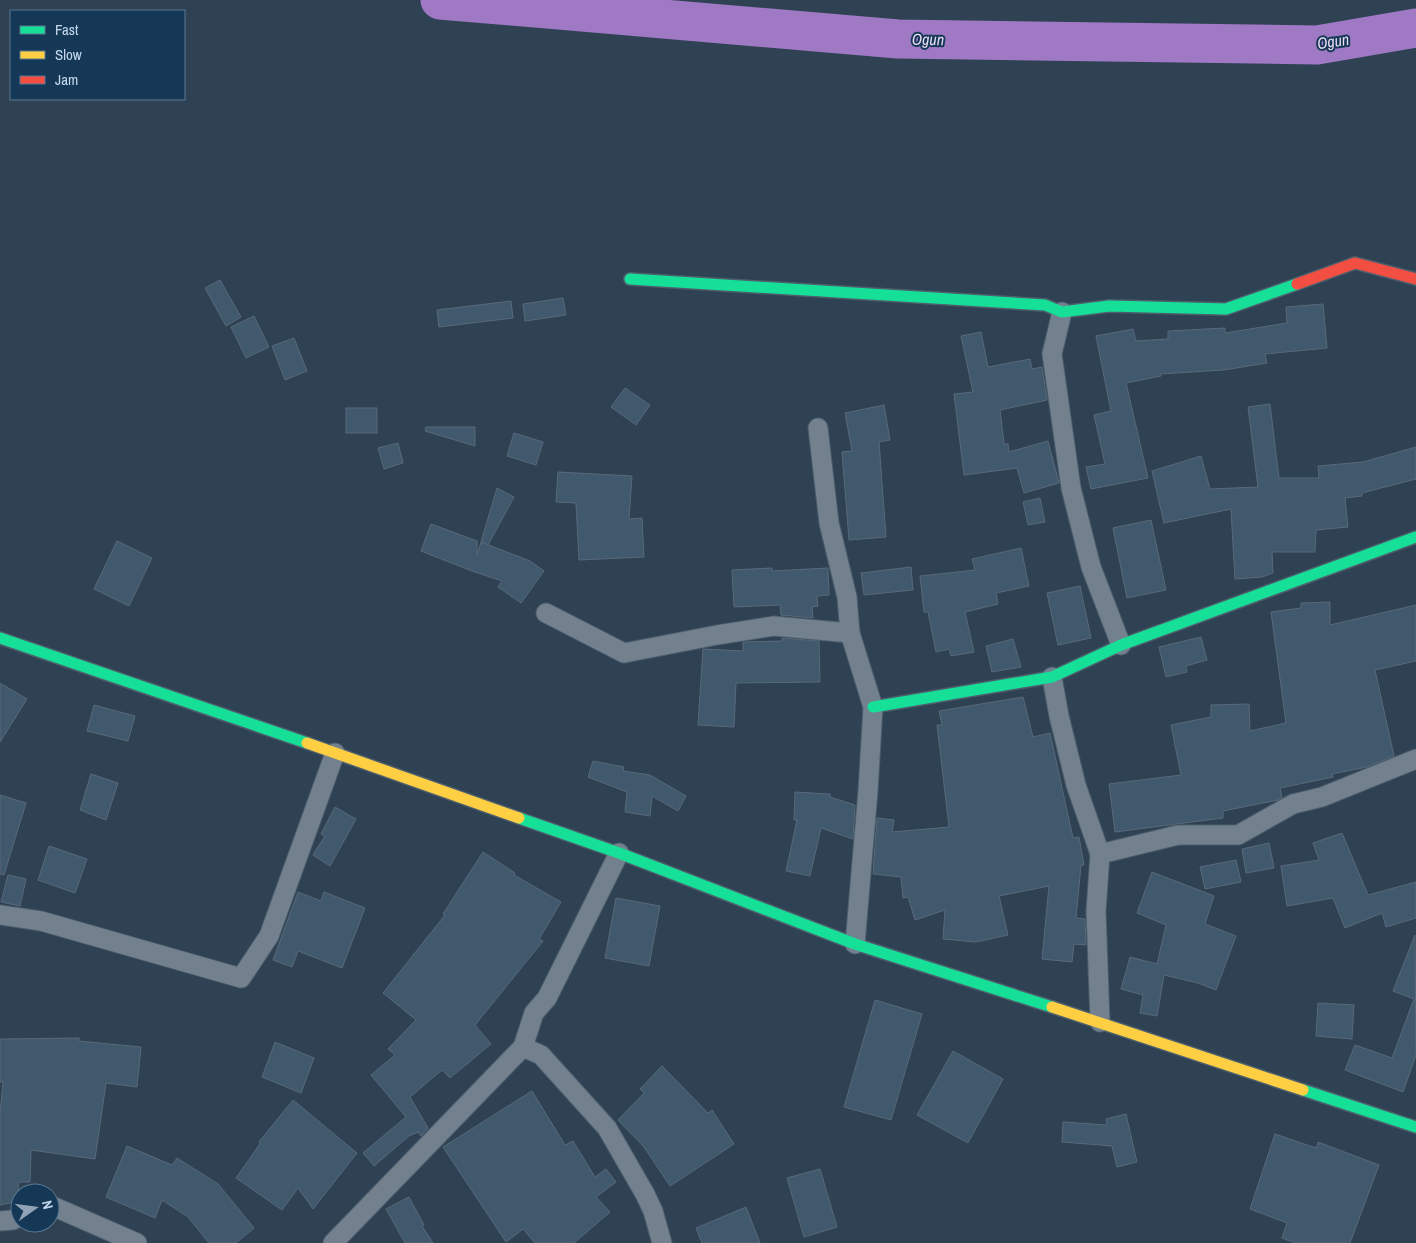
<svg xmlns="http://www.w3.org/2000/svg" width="1416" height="1243" font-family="'Archivo Narrow',sans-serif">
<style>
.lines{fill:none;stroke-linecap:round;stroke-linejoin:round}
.river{stroke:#a079c4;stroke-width:39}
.building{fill:#41596d;stroke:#596978}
.street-casing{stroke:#4d5e6d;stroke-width:21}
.fast-casing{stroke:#4d5e6d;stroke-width:14}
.slow-casing{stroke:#4d5e6d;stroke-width:14}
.jam-casing{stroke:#4d5e6d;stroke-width:14}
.street{stroke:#73818f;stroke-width:19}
.fast{stroke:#16e098;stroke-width:11}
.slow{stroke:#ffcf43;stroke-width:11}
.jam{stroke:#f24e42;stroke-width:11}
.labels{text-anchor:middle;stroke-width:4;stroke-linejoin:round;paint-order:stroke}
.water-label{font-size:16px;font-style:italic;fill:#e9ddf3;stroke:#153857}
</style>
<rect width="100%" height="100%" fill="#2f4254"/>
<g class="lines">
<!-- river -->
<path class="river" d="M440,0L898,39L1317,45L1416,28"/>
</g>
<!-- building -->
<g class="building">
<path d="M220,280L241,317L226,326L205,288Z"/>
<path d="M563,298L566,315L525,321L523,304Z"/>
<path d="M511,301L513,318L439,327L437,310Z"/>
<path d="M1323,304L1327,348L1265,354L1267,363L1224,370L1160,374L1161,376L1126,383L1148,478L1091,489L1086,467L1105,464L1094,415L1111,411L1096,336L1133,329L1136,341L1168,339V331L1225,328V333L1287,323L1286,307Z"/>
<path d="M254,316L269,347L246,358L231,327Z"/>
<path d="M981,332L988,367L1030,359L1032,369L1042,367L1047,400L1000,410L1004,444H1008L1009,452L1048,441L1059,483L1024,493L1017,468L964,475L954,394L973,392L961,336Z"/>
<path d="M294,338L307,371L285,380L272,346Z"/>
<path d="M625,388L650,405L636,425L611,407Z"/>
<path d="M1270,404L1279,478H1319L1318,466L1363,462L1416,447V479L1362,493V496L1345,498L1348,527L1316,530L1315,552H1272L1273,573L1262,577L1235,579L1231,509L1164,523L1152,471L1201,456L1210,489L1258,487L1248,407Z"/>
<path d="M884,405L890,440L879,442L886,537L849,540L842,452L852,451L845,413Z"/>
<rect x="346" y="408" width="31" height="25"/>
<path d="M426,427H475V446L425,431Z"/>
<path d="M514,433L543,442L536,465L507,456Z"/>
<path d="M398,443L403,463L384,469L378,448Z"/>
<path d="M558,472L632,476L629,519L642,518L644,557L579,560L576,503L556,502Z"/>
<path d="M497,488L514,497L488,545L481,542Z"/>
<path d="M1040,498L1045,522L1028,525L1023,502Z"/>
<path d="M1151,520L1166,590L1127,598L1113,528Z"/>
<path d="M431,524L477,541V555L481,542L530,561L544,571L521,603L498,587L502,581L472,571L421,551Z"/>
<path d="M117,541L152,558L129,606L94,589Z"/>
<path d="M1021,548L1029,586L996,593L998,604L965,612L974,652L951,656L949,649L936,652L928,612H924L920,576L975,570L972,559Z"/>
<path d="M911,567L913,590L864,595L861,573Z"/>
<path d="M772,568V571L828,568L829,595L817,596L818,606L812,607L813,618L781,615L780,605L734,607L732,570Z"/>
<path d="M1080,586L1091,638L1058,645L1047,593Z"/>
<path d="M1330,602V625L1416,605V661L1375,670L1394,756L1367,767L1332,774L1333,777L1280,788L1282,798L1278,800L1223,811V818L1115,832L1109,784L1181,775L1171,725L1211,717V705L1249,704L1250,731L1286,723L1271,612L1301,608V603Z"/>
<path d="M1201,637L1207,660L1186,666L1187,672L1166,677L1159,647Z"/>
<path d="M782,638L819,641L820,682L736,683L734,727L698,725L703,649L743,651V642L782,641Z"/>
<path d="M1013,639L1021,667L992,672L986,646Z"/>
<path d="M0,683L27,699L0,742Z"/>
<path d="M1023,697L1033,737L1050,733L1073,838L1079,837L1084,865H1081L1076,918L1085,919L1086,945L1074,944L1072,962L1042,959L1049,886L999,896L1008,935L976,942L943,939L945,910L915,920L908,897L903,898L901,877L873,874L877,818L894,820L892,832L949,827L937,725H942L939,711Z"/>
<path d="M94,705L135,716L128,741L87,731Z"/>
<path d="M593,761L624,767L623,771L650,775L686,796L678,811L652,796L650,816L625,812L627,792L588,777Z"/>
<path d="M91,774L118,783L106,820L80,810Z"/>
<path d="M795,792L830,794V797L855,805L853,839L821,828L810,876L786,871L797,820H794Z"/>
<path d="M0,795L26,803L4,875L0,874Z"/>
<path d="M335,807L356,819L330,866L313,855L325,836L321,834Z"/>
<path d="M1342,833L1368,895L1416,882V918L1386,927L1382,913L1345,928L1333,898L1287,906L1281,866L1319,860L1313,843Z"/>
<path d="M1269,843L1274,868L1246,873L1242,849Z"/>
<path d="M49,846L87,859L75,893L38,880Z"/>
<path d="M483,852L515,873L514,875L561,902L539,939L543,941L475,1025L491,1044L450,1078L442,1070L410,1097L428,1128L421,1136L418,1132L409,1136L374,1166L363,1153L406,1117L371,1075L395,1055L388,1049L416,1020L383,993L445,915L443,914Z"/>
<path d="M1236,860L1241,882L1205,889L1200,867Z"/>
<path d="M1152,872L1214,896L1205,924L1236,936L1216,990L1198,983L1164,975L1157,1016L1140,1013L1143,995L1121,989L1130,957L1157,964L1166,925L1137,913Z"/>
<path d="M8,875L26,879L20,906L1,902Z"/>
<path d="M298,892L321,901L324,892L365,908L342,968L298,951L292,967L273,960Z"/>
<path d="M616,898L660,906L649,966L605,958Z"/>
<path d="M1415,935L1416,1055L1403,1092L1345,1070L1355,1045L1392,1058L1414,999L1393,991Z"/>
<path d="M875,1000L922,1014L891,1120L844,1107Z"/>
<path d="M1318,1003L1354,1005L1352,1039L1316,1036Z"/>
<path d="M79,1038V1041L141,1047L137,1087L106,1083L95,1159L31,1150L30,1182H18L20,1201L0,1205V1114L3,1082H0V1039Z"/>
<path d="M275,1042L314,1058L301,1093L262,1077Z"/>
<path d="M953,1051L1003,1079L968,1143L917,1115Z"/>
<path d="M662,1066L708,1113L712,1110L734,1144L670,1186L644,1147L618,1120L644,1093L640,1089Z"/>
<path d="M532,1091L565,1145L573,1141L595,1177L606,1169L616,1182L596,1197L610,1212L574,1243H535L523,1229L506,1242L443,1147Z"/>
<path d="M293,1100L357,1153L313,1209L298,1188L282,1210L236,1178L260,1144L259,1142Z"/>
<path d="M1126,1114L1137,1162L1117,1167L1112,1146L1062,1142L1063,1122L1107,1125L1106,1119Z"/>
<path d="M1275,1134L1316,1148V1149L1318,1142L1379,1165L1350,1243H1295L1282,1238L1287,1223L1250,1209Z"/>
<path d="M127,1146L172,1165L177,1158L218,1184L254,1228L236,1243H209L188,1217L162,1200L155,1218L106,1197Z"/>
<path d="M820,1169L837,1227L804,1237L787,1178Z"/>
<path d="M409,1197L424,1225L422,1226L433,1243H405L386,1209Z"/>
<path d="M746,1207L760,1243H702L696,1228Z"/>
</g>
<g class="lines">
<defs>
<g id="street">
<path d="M1062,312L1052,354L1071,488L1091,567L1121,645"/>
<path d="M818,428L829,523L847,597L850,633L873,707L868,791L855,944"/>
<path d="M546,613L624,653L717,635L774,626L850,633"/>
<path d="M1052,677L1059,716L1076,785L1100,854L1096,911L1100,1022"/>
<path d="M619,853L547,998L534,1013L523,1047L541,1055L607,1128L645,1194L653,1211L662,1243"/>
<path d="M1100,854L1178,835H1238L1293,804L1322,797L1416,759"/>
<path d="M0,915L41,921L241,978L269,936L335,753"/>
<path d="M50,1205L137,1243"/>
<path d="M0,1221L13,1220L20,1216"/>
<path d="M333,1243L523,1047"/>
</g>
<g id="fast">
<path d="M630,279L1045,305L1062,312L1109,306L1226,309L1297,284"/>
<path d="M0,638L307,743"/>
<path d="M873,707L1052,677L1121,645L1416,537"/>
<path d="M519,818L619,853L855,944L1052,1007"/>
<path d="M1303,1090L1416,1127"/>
</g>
<g id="slow">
<path d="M307,743L519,818"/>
<path d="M1052,1007L1303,1090"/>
</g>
<path id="jam" d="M1297,284L1355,263L1416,279"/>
</defs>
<!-- street casing -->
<use href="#street" class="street-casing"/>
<!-- fast casing -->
<use href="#fast" class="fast-casing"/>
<!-- slow casing -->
<use href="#slow" class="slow-casing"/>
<!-- jam casing -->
<use href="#jam" class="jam-casing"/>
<!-- street -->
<use href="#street" class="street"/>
<!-- fast -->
<use href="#fast" class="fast"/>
<!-- slow -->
<use href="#slow" class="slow"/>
<!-- jam -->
<use href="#jam" class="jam"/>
</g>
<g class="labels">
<!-- water labels -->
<g class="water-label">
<text transform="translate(928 39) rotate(1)" y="6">Ogun</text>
<text transform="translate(1333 41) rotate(-8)" y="6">Ogun</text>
</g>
</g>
<!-- legend -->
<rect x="10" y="10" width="175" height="90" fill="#153857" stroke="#5b7892"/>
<rect x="20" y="26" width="25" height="8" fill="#16e098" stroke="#5b7892"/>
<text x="55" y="35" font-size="15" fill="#c4d7eb">Fast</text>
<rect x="20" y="51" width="25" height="8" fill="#ffcf43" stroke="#5b7892"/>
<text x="55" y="60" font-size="15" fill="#c4d7eb">Slow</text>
<rect x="20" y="76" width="25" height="8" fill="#f24e42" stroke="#5b7892"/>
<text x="55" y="85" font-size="15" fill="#c4d7eb">Jam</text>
<!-- north arrow -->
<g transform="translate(35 1208) rotate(76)"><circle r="24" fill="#153857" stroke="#5b7892"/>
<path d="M0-4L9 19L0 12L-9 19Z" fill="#90a3b6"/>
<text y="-8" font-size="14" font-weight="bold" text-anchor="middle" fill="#c4d7eb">N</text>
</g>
</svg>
